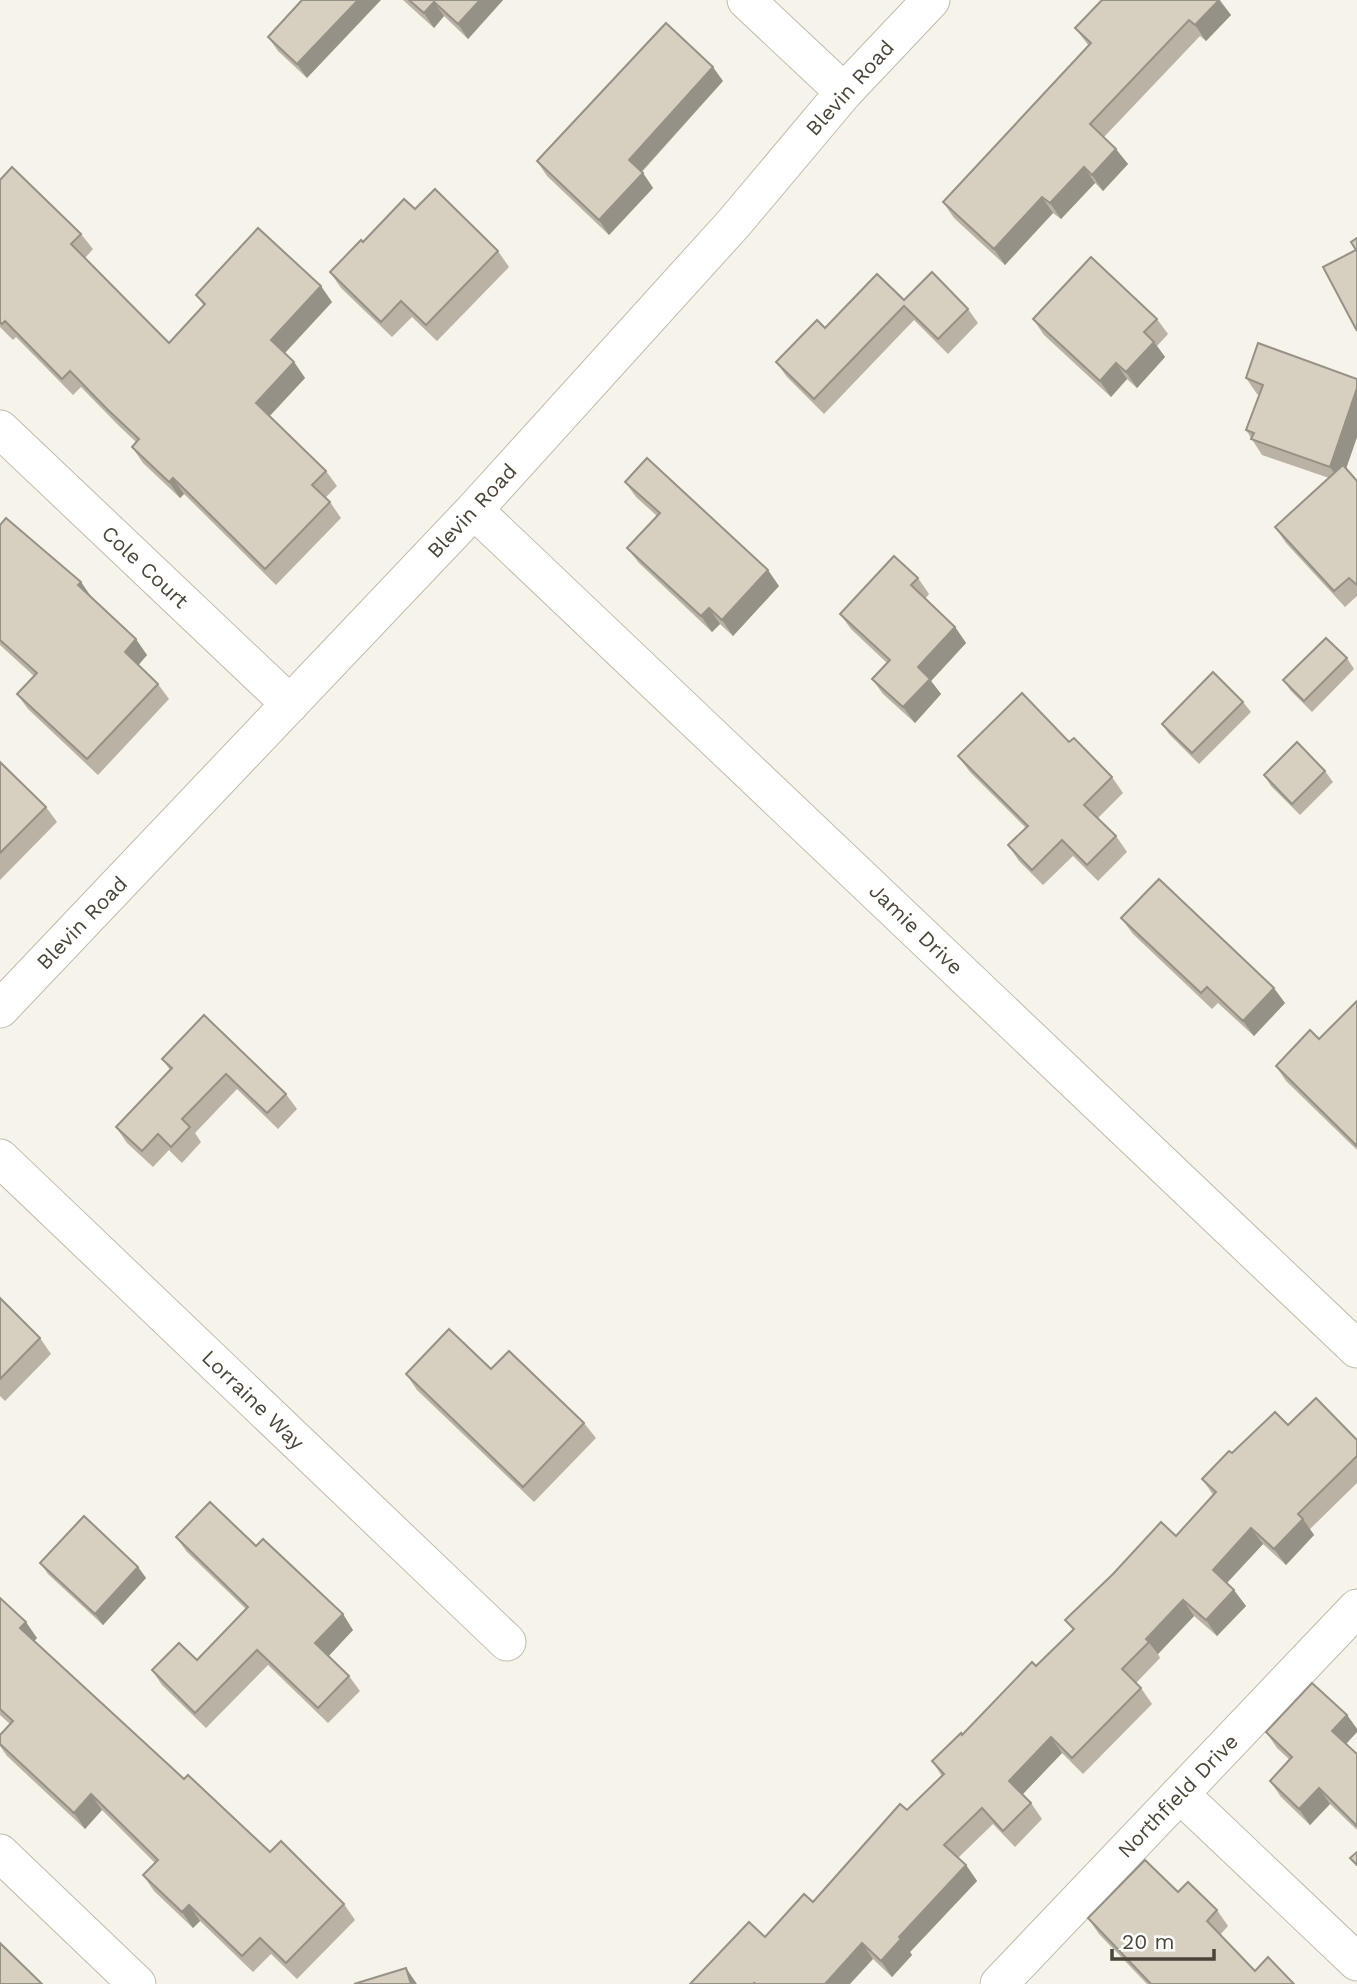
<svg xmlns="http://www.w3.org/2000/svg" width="1357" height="1984" font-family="'Work Sans',sans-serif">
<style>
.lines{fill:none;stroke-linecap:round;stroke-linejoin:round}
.minor-casing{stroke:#c1bbad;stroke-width:39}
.minor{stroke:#fff;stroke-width:37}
.wall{fill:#b9b2a5}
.shaded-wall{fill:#969186}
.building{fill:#d7cfc0;stroke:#969186;stroke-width:2}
.labels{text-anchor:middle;stroke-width:7;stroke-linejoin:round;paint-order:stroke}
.street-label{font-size:21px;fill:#4a4439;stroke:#fff}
</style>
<rect width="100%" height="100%" fill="#f6f3eb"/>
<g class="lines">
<defs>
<g id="minor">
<path d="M746,0L844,92"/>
<path d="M0,429L290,704"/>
<path d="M474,510L1357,1349"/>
<path d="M0,1009L474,510L734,223L844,92L931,0"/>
<path d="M0,1158L507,1642"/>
<path d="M1180,1794L1357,1962"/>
<path d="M0,1853L137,1984"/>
<path d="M999,1984L1357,1608"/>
</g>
</defs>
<!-- minor casing -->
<use href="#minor" class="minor-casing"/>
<!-- minor -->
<use href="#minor" class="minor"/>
</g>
<!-- wall -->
<g class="wall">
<path d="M302,0L307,78L278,51L268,37Z"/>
<path d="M403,0H503L468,39L444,16L434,28Z"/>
<path d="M1102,0H1220L1231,15L1206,41L1200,36L1104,137L1128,164L1103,191L1095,183L1061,219L1053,213L1005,265L954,218L943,202L1089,46L1075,28Z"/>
<path d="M723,81L642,172L653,188L609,235L547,176L537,161Z"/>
<path d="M0,180L81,234L93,249L85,258L169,343L204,306L196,295L332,302L285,353L294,362L305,378L269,416L326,471L337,486L325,498L330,502L341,518L276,585L184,494L180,498L143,463L132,447L136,442L118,425L81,387L73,395L16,337L13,340L0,327Z"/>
<path d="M415,209L498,251L509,267L437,341L412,317L392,337L341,288L330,272L363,242Z"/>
<path d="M904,300L968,309L978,323L948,354L914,320L824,414L787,377L776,362Z"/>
<path d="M1033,319H1157L1168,334L1157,346L1165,357L1137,388L1127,379L1111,397L1044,335Z"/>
<path d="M1246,378L1357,379V437L1346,469L1357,481V596L1345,607L1286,543L1275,527L1329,478L1262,455L1246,430L1259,395L1257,394Z"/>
<path d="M625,482L779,586L733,636L720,624L712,632L639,563L627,548L657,516L636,497Z"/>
<path d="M0,525L81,582L91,597L147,655L138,665L158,684L169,699L98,775L28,709L17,694L34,676L0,645Z"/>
<path d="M918,578L929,594L925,599L955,627L966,643L931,681L941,694L915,723L883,694L872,679L887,663L851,629L840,614Z"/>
<path d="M1347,658L1354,669L1312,712L1291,691L1283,680Z"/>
<path d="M1243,702L1251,712L1199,764L1169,734L1162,724Z"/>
<path d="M1069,742L1112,777L1123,793L1098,818L1116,836L1127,852L1098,881L1073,856L1043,885L1019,861L1008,845L1026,828L970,772L958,756Z"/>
<path d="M0,762L46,807L57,822L0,880Z"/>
<path d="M1325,771L1333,782L1300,815L1271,786L1264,775Z"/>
<path d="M1121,918L1285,1003L1254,1036L1218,1003L1212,1009L1133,934Z"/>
<path d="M1357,1001V1150L1286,1081L1276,1066L1319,1039Z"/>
<path d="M204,1015L286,1094L297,1109L278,1129L237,1089L195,1133L201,1142L182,1163L169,1150L153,1167L127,1143L116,1127L170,1070L162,1059Z"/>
<path d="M0,1298L40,1338L51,1354L5,1401L0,1396Z"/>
<path d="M491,1369L584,1423L596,1438L534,1502L417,1390L406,1374Z"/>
<path d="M1288,1425L1357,1440V1483L1310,1529L1314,1535L1286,1565L1263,1544L1227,1583L1246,1606L1217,1636L1194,1616L1158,1654L1160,1658L1136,1683L1141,1688L1152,1704L1083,1774L1062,1753L1022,1795L1031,1803L1042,1819L1015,1847L993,1824L958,1858L966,1865L977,1881L910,1952L912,1955L892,1977L873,1959L765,1937L813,1902L942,1776L932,1761L1036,1666L1073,1630L1065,1620L1176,1536L1214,1496L1202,1479L1232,1453Z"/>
<path d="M176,1537L256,1546L353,1630L328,1656L349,1676L360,1691L328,1723L268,1665L206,1728L162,1685L152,1670L197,1660L246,1609L187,1552Z"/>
<path d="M40,1563L138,1567L146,1578L103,1625L48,1574Z"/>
<path d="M0,1598L37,1638L34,1641L184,1779L270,1852L344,1904L355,1920L297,1979L271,1954L253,1972L200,1921L193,1928L154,1891L143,1875L155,1863L102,1810L85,1829L7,1756L0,1746V1735L10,1724L0,1715Z"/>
<path d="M1347,1715L1357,1729V1732L1346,1744L1357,1754V1830L1330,1804L1310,1825L1281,1797L1270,1781L1290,1760L1277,1748L1266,1732Z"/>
<path d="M1178,1892L1217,1910L1228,1926L1220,1935L1255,1971L1294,1984H1147L1099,1934L1088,1918Z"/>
</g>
<!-- shaded-wall -->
<g class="shaded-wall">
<path d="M358,0H381L307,78L297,64Z"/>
<path d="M480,0H503L468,39L458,24Z"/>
<path d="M1219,0L1231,15L1206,41L1195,25Z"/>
<path d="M434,2L444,16L434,28L424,13Z"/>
<path d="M713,67L723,81L639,174L629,160Z"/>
<path d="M1116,149L1128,164L1103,191L1092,175Z"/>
<path d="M1084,167L1095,183L1061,219L1050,203Z"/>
<path d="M643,173L653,188L609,235L599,220Z"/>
<path d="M1042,197L1053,213L1005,265L994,249Z"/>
<path d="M321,286L332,302L282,356L271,340Z"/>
<path d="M1154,342L1165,357L1137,388L1126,372Z"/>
<path d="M294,362L305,378L267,419L256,403Z"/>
<path d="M1116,363L1127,379L1111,397L1100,381Z"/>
<path d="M1357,388V437L1341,483L1330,467Z"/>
<path d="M173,478L184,494L180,498L169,482Z"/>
<path d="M768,570L779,586L733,636L722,620Z"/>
<path d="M81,582L92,598L78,585Z"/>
<path d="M709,608L720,624L712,632L701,616Z"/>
<path d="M955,627L966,643L931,681L941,694L915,723L903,707L918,667Z"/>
<path d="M136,639L147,655L136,668L125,652Z"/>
<path d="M1274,988L1285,1003L1254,1036L1243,1021Z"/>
<path d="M1303,1519L1314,1535L1286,1565L1274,1549Z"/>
<path d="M1251,1528L1263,1544L1224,1586L1213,1570Z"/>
<path d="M138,1567L146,1578L103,1625L95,1614Z"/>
<path d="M1234,1590L1246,1606L1217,1636L1206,1620Z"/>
<path d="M1183,1600L1194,1616L1158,1654L1146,1639Z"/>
<path d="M343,1614L353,1630L326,1659L315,1643Z"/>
<path d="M26,1622L37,1638L31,1644L20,1628Z"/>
<path d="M1347,1715L1357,1729V1732L1343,1747L1332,1731Z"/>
<path d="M1051,1737L1062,1753L1020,1797L1009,1781Z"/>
<path d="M1319,1788L1330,1804L1310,1825L1299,1809Z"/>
<path d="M91,1794L102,1810L85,1829L74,1813Z"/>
<path d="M966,1865L977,1881L910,1952L912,1955L892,1977L881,1961L899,1937Z"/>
<path d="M189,1905L200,1921L193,1928L182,1912Z"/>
<path d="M862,1943L873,1959L850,1984H825Z"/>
<path d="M406,1968L417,1984H411Z"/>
</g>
<!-- building -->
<g class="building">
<path d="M302,0H358L297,64L268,37Z"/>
<path d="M409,0H480L458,24L434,2L424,13Z"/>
<path d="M1102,0H1219L1195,25L1189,20L1090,124L1116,149L1092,175L1084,167L1050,203L1042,197L994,249L943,202L1091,43L1075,28Z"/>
<path d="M666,23L713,67L629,160L643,173L599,220L537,161Z"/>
<path d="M12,167L81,234L71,244L169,343L205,304L196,295L258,228L321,286L271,340L294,362L256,403L326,471L312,485L330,502L265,569L173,478L169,482L132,447L139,439L107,409L70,371L62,379L5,321L2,324L0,322V180Z"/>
<path d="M435,189L498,251L426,325L401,301L381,322L330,272L361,240L363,242L404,199L415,209Z"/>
<path d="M1357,238V331L1323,267L1356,250L1351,242Z"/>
<path d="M1091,257L1157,319L1144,332L1154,342L1126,372L1116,363L1100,381L1033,319Z"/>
<path d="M932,272L968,309L938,339L904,306L814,399L776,362L817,320L825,328L877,274L904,300Z"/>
<path d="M1258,343L1357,379V388L1330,467L1251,439L1254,433L1246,430L1263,385L1246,378Z"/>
<path d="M647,458L768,570L722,620L709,608L701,616L627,548L660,513L625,482Z"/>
<path d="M1343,465L1357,481V585L1349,578L1334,591L1275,527Z"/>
<path d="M6,518L81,582L78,585L136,639L125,652L158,684L87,759L17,694L37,673L0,640V525Z"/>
<path d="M894,556L918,578L911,585L955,627L918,667L930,679L903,707L872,679L890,660L840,614Z"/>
<path d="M1326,638L1347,658L1304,701L1283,680Z"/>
<path d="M1213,672L1243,702L1192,753L1162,724Z"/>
<path d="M1022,693L1069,742L1074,738L1112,777L1084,805L1116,836L1087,865L1062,840L1032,870L1008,845L1028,826L958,756Z"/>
<path d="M1297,742L1325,771L1292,804L1264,775Z"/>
<path d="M0,762L46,807L0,853Z"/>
<path d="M1159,879L1274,988L1243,1021L1207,987L1201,993L1121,918Z"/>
<path d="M1357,1001V1146L1276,1066L1310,1030L1319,1039Z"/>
<path d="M204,1015L286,1094L267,1113L226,1074L182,1119L190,1127L171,1147L158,1134L142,1151L116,1127L172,1068L162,1059Z"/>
<path d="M0,1298L40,1338L0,1379Z"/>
<path d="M449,1329L491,1369L509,1351L584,1423L523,1487L406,1374Z"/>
<path d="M1316,1398L1357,1440V1456L1298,1514L1303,1519L1274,1549L1251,1528L1213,1570L1234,1590L1206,1620L1183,1600L1146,1639L1149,1642L1122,1669L1141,1688L1072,1758L1051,1737L1009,1781L1031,1803L1003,1831L982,1808L944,1845L966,1865L899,1937L901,1939L881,1961L862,1943L825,1984H756L754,1983V1984H690L749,1922L765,1937L804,1894L813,1902L900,1804L907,1810L944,1774L932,1761L961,1733L962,1735L1032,1662L1036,1666L1074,1629L1065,1620L1113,1574L1161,1522L1176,1536L1216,1492L1202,1479L1229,1451L1232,1453L1275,1412L1288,1425Z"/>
<path d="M210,1502L256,1546L263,1539L343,1614L315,1643L349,1676L318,1708L257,1650L195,1713L152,1670L179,1643L197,1660L248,1607L176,1537Z"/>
<path d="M84,1516L138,1567L95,1614L40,1563Z"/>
<path d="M0,1598L26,1622L20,1628L184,1779L188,1775L270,1852L281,1841L344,1904L286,1963L260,1938L242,1956L189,1905L182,1912L143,1875L158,1860L91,1794L74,1813L0,1744V1735L13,1721L0,1709Z"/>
<path d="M1312,1683L1347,1715L1332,1731L1357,1754V1826L1319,1788L1299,1809L1270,1781L1292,1757L1266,1732Z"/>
<path d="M1357,1852V1865L1350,1858Z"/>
<path d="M1145,1860L1178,1892L1188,1882L1217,1910L1207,1921L1255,1971L1268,1957L1294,1984H1151L1088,1918Z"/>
<path d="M0,1943L42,1984H0Z"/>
<path d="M406,1968L411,1984H354Z"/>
</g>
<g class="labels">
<!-- street labels -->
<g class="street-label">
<text transform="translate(850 88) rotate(-48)" y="7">Blevin Road</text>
<text transform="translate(472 511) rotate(-47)" y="7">Blevin Road</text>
<text transform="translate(145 567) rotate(43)" y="7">Cole Court</text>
<text transform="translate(82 923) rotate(-46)" y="7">Blevin Road</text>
<text transform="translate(916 929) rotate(44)" y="7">Jamie Drive</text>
<text transform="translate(253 1400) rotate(44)" y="7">Lorraine Way</text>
<text transform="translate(1178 1796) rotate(-46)" y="7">Northfield Drive</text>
</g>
</g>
<!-- scale -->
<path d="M1112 1949v10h102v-10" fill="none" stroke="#4a4439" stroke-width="3.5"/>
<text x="1122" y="1949" font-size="21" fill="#4a4439" stroke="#ffffff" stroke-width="5" paint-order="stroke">20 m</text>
</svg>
